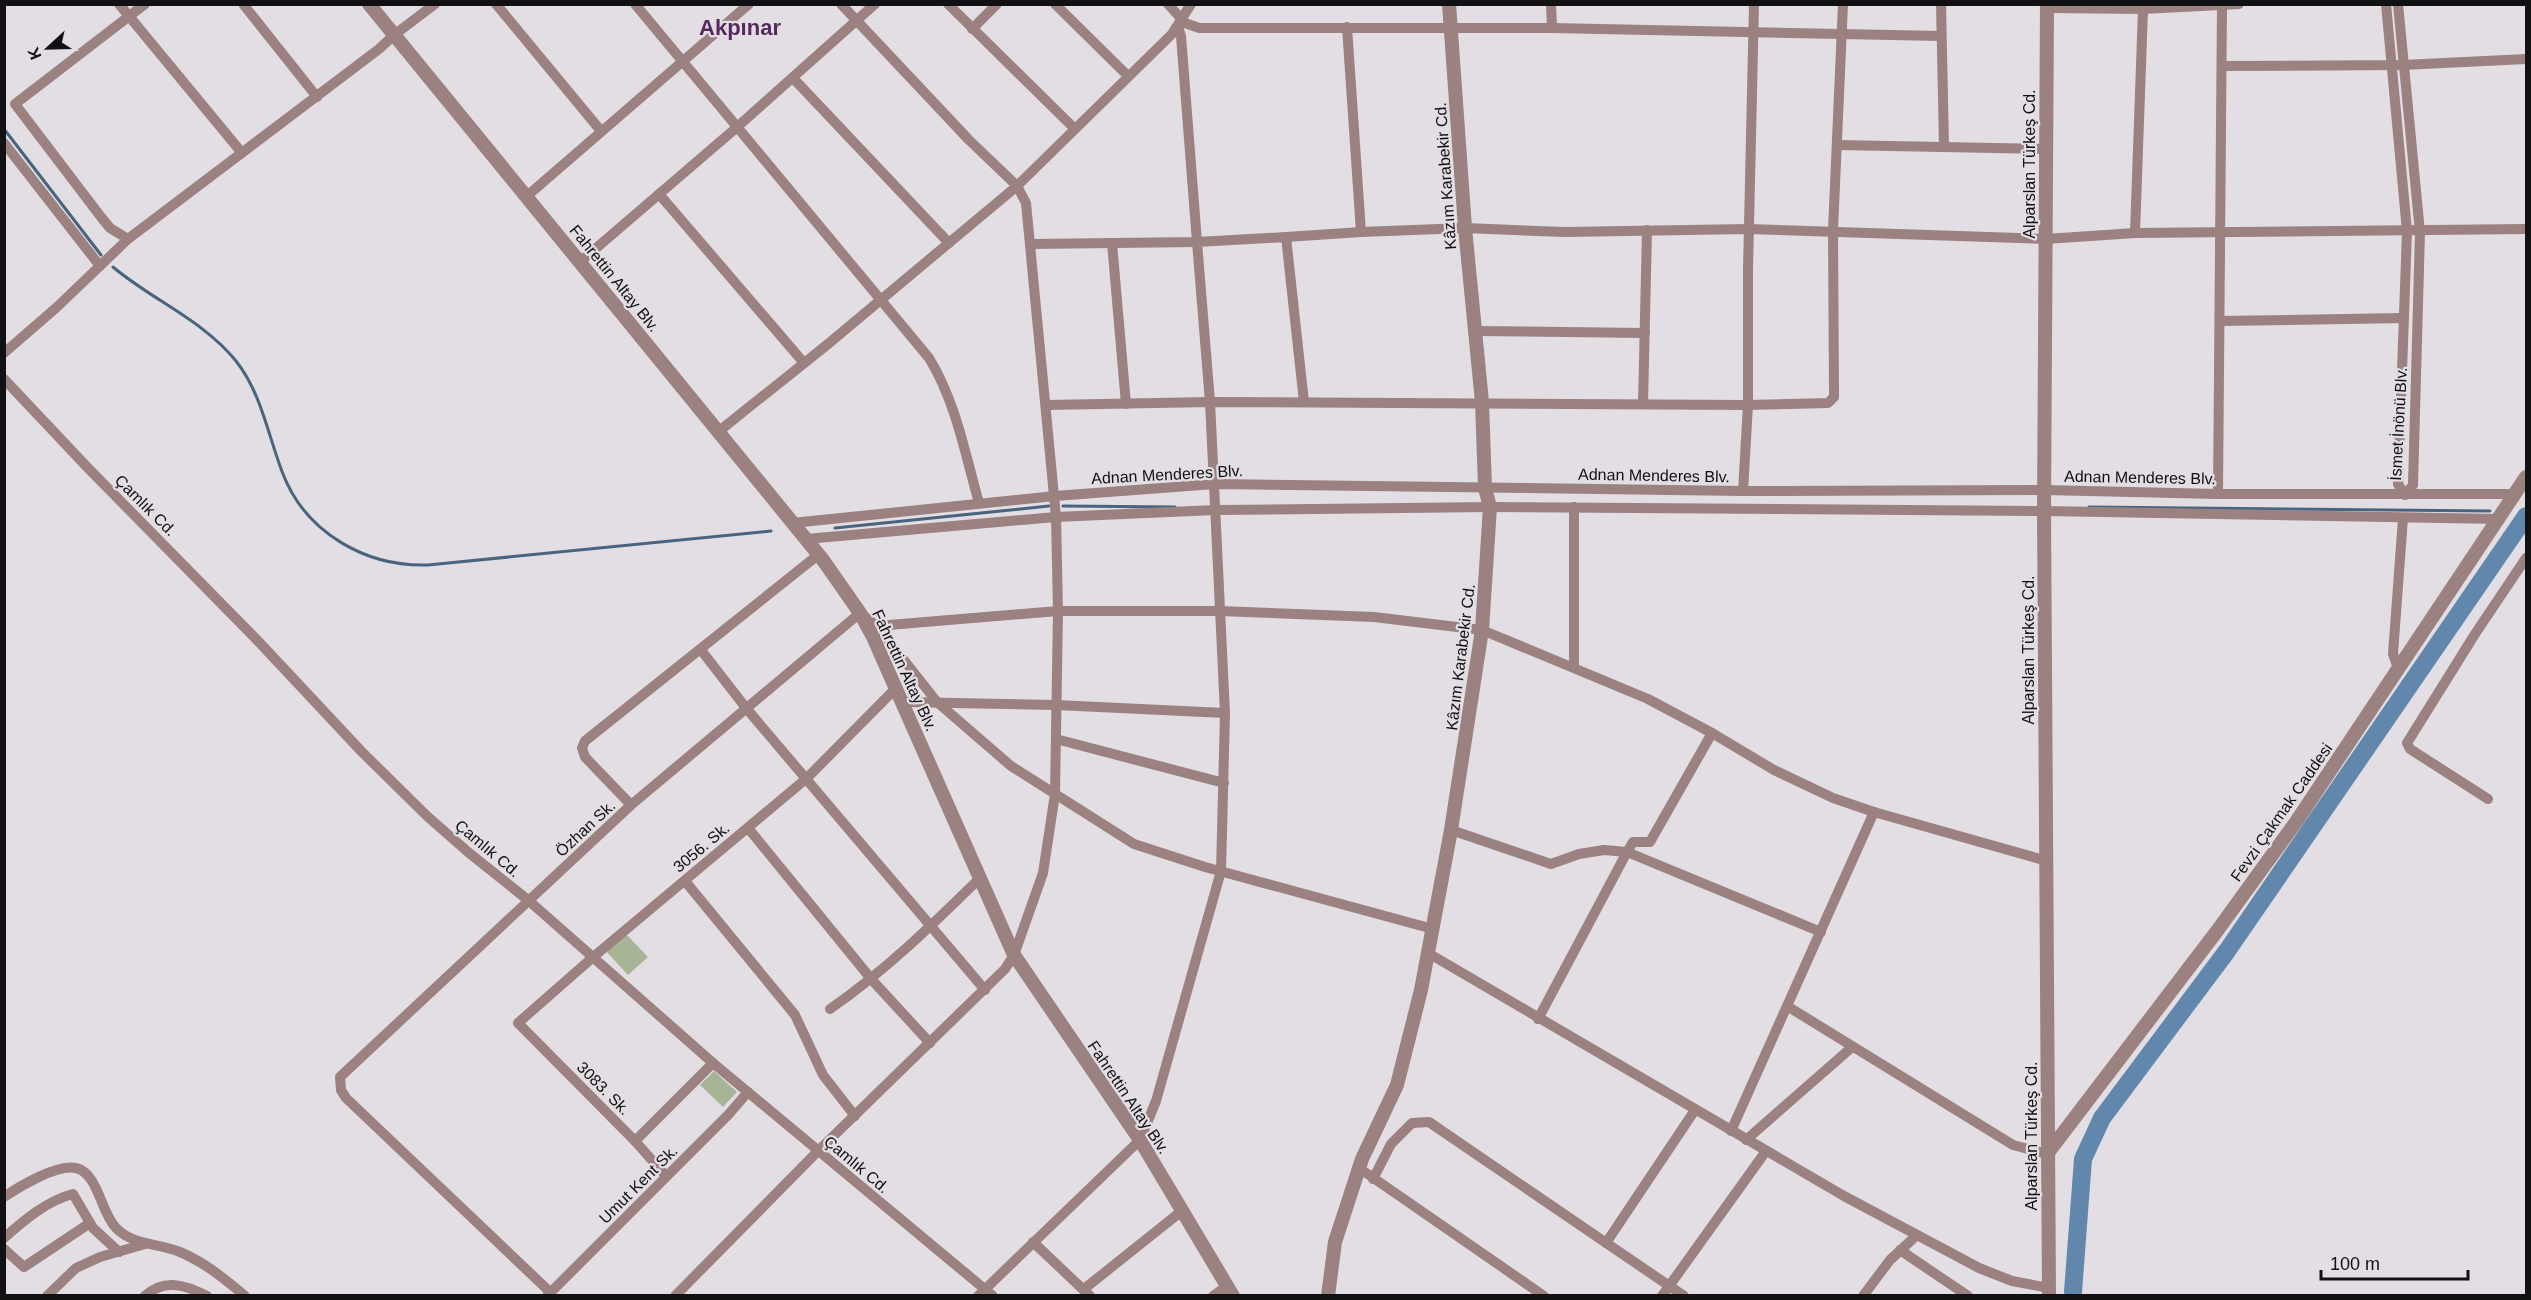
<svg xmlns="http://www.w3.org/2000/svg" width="2531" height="1300" font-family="Helvetica,sans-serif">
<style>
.green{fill:#a8b496}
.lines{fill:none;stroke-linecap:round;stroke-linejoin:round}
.stream{stroke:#49647e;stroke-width:3}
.river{stroke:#6188ac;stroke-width:18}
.minor{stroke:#9b817f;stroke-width:10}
.tertiary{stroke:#9b817f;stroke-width:14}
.labels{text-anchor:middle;stroke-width:4.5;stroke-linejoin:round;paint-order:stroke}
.street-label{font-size:16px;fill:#111012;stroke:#e2dee4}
.district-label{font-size:22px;font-weight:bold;fill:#55295d;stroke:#e2dee4}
</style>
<rect width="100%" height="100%" fill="#e2dee4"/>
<!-- green -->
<g class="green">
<path d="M624,932L648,957L628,975L605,950Z"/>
<path d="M714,1071L737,1092L723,1107L700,1085Z"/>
</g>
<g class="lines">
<!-- stream -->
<g class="stream">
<path d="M4,129L101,255"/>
<path d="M113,267C152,300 203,320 236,361C262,394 268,436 283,474C306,533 366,567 428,565L771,531"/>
<path d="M1063,506L1175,507"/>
<path d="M2089,507L2490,511"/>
<path d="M835,528L1049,506"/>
</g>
<!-- river -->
<path class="river" d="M2073,1292L2083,1159L2102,1118L2227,951L2526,516"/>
<!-- minor -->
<g class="minor">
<path d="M119,4L242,153"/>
<path d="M243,4L317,97"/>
<path d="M496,4L601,131"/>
<path d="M635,4L929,358C956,402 965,454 979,503"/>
<path d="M948,4L1075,129"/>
<path d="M1055,4L1127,75"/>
<path d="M1168,4L1185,23L1199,28H1552L1941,36"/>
<path d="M1551,4L1552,28"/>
<path d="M1941,4L1944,146"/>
<path d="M2386,4L2407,231L2398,484L2405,495L2413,485L2420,232L2398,4"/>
<path d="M2047,8L2143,9L2239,4"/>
<path d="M1347,27L1361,232"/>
<path d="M972,29L997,4"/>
<path d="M2222,66L2403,65L2526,59"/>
<path d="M793,78L949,243"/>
<path d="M4,143L100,266"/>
<path d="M1837,145L2046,149"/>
<path d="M659,194L804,363"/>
<path d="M527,196L749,4"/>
<path d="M2135,233L2143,9"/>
<path d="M1286,237L1361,232L1465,228L1564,232L1748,229L2046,239L2135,233L2526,229"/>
<path d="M128,239L110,228L101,217L15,104L145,4"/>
<path d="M1112,243L1126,404"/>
<path d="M1031,244L1197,242L1181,36L1178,27"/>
<path d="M580,262L736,128L875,4"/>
<path d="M2220,321L2404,318"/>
<path d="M1475,331L1645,333"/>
<path d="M4,353L57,307L128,239L379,49L394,35L435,4"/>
<path d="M4,379L87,467L258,641L362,752L427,816L468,852L528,900L713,1063L993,1296"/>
<path d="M1643,404L1647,230"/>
<path d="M1047,405L1210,402L1748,405L1828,403L1834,397V392L1833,230L1843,4"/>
<path d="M718,432L828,344L1017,186L1172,34L1191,4"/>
<path d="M1743,491L1748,405V270L1754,4"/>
<path d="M2218,494L2222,4"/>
<path d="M792,523L1055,496L1215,484L1743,491L2044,490L2218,494H2516"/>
<path d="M806,539L1056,517L1215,510L1490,507L2044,511L2500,519"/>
<path d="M877,626L1058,611H1219L1374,617L1482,630L1648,699L1712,733L1774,770L1833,798L1874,812L2047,861"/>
<path d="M701,650L746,708L985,990"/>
<path d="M1574,667V507"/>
<path d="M2399,671L2393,654L2403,518"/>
<path d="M903,702L1056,705L1225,713"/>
<path d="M1056,739L1224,783"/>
<path d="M2488,799L2410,749L2407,743L2475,634L2526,558"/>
<path d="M631,805L585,757L582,748L585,741L818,555"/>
<path d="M1874,812L1787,1006L2013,1145L2047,1154"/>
<path d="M748,828L872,980L930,1043"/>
<path d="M1451,830L1551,864L1579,854L1604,850L1627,852L1821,932"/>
<path d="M685,881L795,1015L823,1075L855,1116"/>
<path d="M1428,953L1844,1196L1979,1268L2012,1281L2049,1288"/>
<path d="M830,1009C885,971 932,925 980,878"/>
<path d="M1538,1019L1627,852L1633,842H1650L1712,733"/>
<path d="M1731,1131L1787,1006"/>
<path d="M1746,1140L1851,1048"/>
<path d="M635,1141L713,1063"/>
<path d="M1359,1168L1544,1296"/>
<path d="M666,1176L635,1141L518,1023L592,958L807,778L897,687"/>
<path d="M1373,1179L1391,1144L1412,1123L1429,1122L1684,1296"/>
<path d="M4,1197C20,1186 57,1164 76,1168C98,1173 101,1213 116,1228C134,1246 158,1243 180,1252C204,1262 225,1279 245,1296"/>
<path d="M4,1238C23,1221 48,1200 73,1194L93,1228L119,1252"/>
<path d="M1033,1242L1090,1296"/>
<path d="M1606,1243L1695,1110"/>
<path d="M4,1249L24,1267L90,1223"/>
<path d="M1900,1250L1968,1296"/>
<path d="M1084,1289L1183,1210"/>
<path d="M550,1292L346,1098L341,1090L340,1077L631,805L860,613L877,626L937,702L1011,766L1134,844L1205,867L1433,929"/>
<path d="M47,1296L76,1268L100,1257L145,1244"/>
<path d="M145,1296C164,1278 186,1285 207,1296"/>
<path d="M547,1296L728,1115L748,1092"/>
<path d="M675,1296L818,1151L1005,969L1014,955L1043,873L1055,794L1058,611L1056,517L1026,203L1017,186L969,140L841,4"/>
<path d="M978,1296L1140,1140L1156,1101L1221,871L1225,713L1210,402L1197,242L1286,237L1304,402"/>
<path d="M1213,1296L1227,1286"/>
<path d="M1662,1296L1766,1151"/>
<path d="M1863,1296L1890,1260L1917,1235"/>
</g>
<!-- tertiary -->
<g class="tertiary">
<path d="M369,4L823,560L860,613L873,637L1014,955L1140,1140L1233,1296"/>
<path d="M2047,4L2044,511L2049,1296"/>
<path d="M2047,1154L2217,931L2296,822L2526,477"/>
<path d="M1328,1296L1335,1242L1362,1159L1397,1085L1421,990L1451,830L1482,630L1490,507L1485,488L1482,402L1465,228L1449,4"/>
</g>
</g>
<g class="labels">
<!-- street labels -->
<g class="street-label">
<text transform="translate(2029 164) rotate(-90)" y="6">Alparslan Türkeş Cd.</text>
<text transform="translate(1445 176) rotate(-94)" y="6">Kâzım Karabekir Cd.</text>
<text transform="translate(615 278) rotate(51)" y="6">Fahrettin Altay Blv.</text>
<text transform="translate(2398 424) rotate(-87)" y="6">İsmet İnönü Blv.</text>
<text transform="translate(1167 474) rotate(-3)" y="6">Adnan Menderes Blv.</text>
<text transform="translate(1654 475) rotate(1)" y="6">Adnan Menderes Blv.</text>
<text transform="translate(2140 477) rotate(1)" y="6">Adnan Menderes Blv.</text>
<text transform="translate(146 505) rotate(45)" y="6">Çamlık Cd.</text>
<text transform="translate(2028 650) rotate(-90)" y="6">Alparslan Türkeş Cd.</text>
<text transform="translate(1460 657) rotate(-83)" y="6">Kâzım Karabekir Cd.</text>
<text transform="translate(905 670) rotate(65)" y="6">Fahrettin Altay Blv.</text>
<text transform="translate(2281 812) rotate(-55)" y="6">Fevzi Çakmak Caddesi</text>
<text transform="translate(585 828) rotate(-43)" y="6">Özhan Sk.</text>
<text transform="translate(701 847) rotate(-40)" y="6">3056. Sk.</text>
<text transform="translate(488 848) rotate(40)" y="6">Çamlık Cd.</text>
<text transform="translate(604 1088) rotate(45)" y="6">3083. Sk.</text>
<text transform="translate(1129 1097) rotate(56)" y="6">Fahrettin Altay Blv.</text>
<text transform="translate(2031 1136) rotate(-90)" y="6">Alparslan Türkeş Cd.</text>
<text transform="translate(857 1164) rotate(40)" y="6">Çamlık Cd.</text>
<text transform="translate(638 1184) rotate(-45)" y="6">Umut Kent Sk.</text>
</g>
<!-- district labels -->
<g class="district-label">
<text x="740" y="35">Akpınar</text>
</g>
</g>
<!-- border -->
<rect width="2531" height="1300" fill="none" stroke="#111012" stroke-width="12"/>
<!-- north arrow -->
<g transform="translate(48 48) rotate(248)" stroke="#e2dee4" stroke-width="4.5" paint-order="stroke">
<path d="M0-4.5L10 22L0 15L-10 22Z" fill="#111012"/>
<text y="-9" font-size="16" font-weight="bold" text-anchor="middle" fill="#111012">K</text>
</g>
<!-- scale -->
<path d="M2321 1270v9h147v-9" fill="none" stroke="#111012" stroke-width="3"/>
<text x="2330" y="1270" font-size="18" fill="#111012" stroke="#e2dee4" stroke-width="4.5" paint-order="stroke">100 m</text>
</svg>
